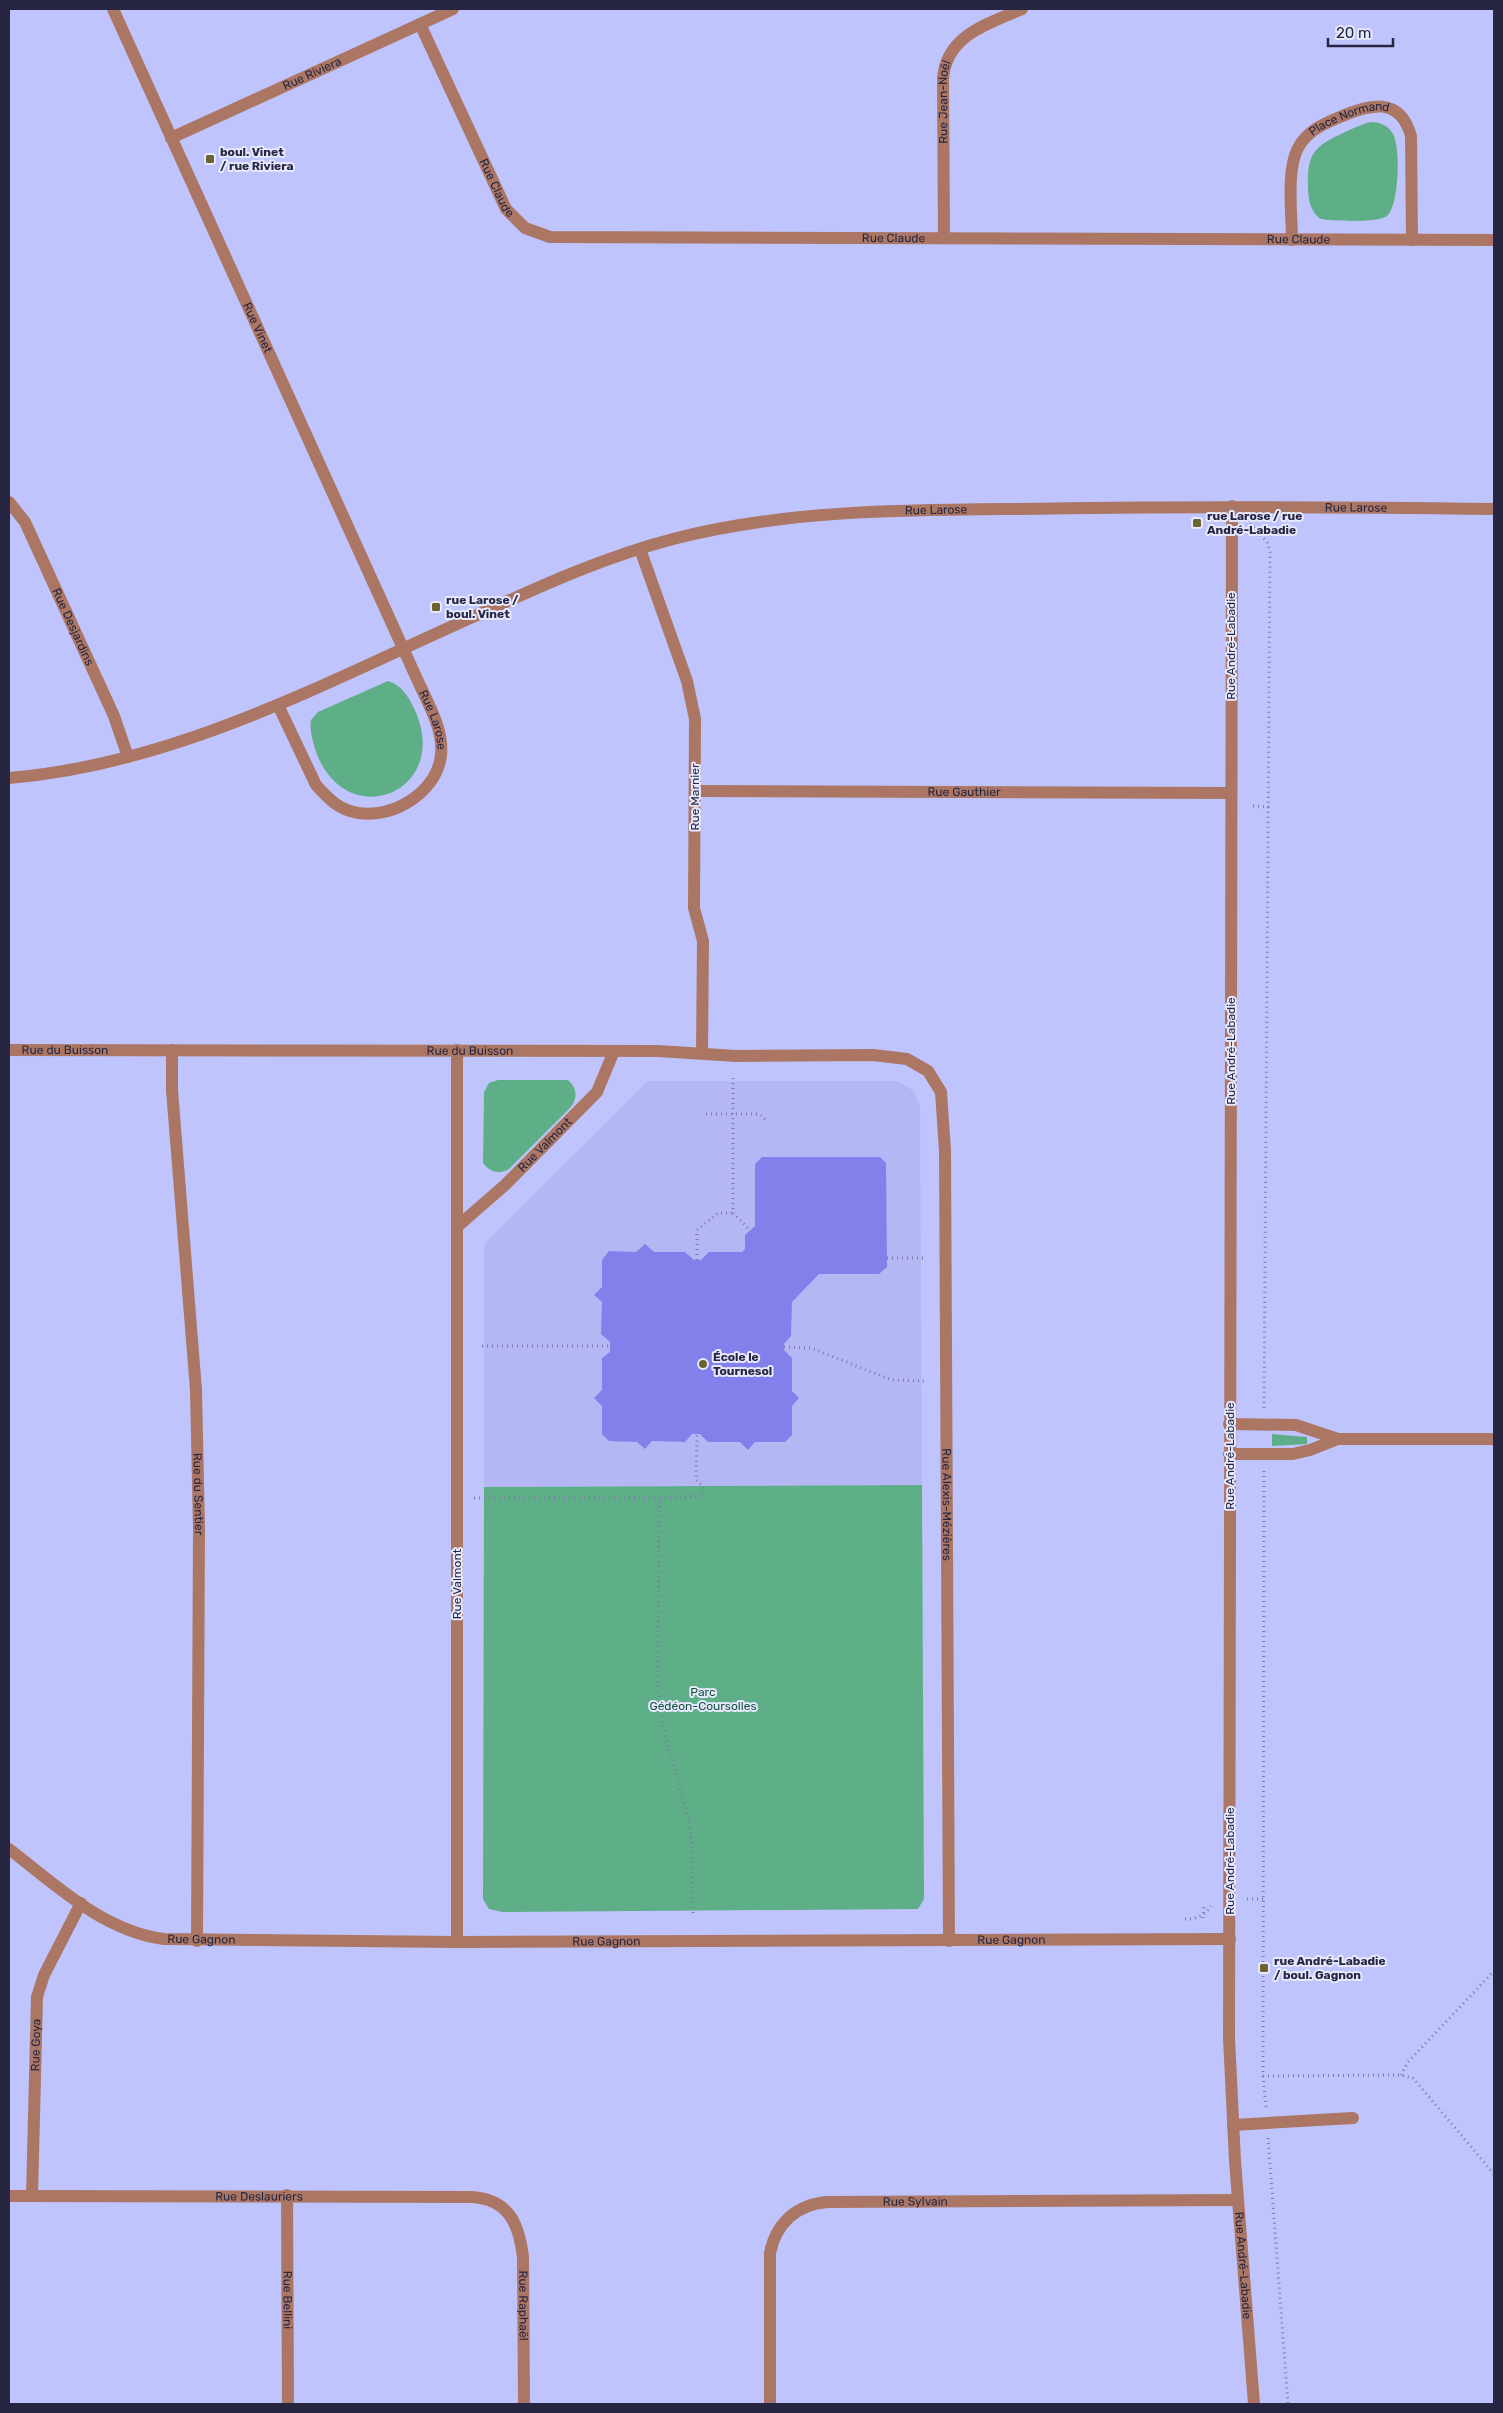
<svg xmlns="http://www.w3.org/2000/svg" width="1503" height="2413" font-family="Rubik,sans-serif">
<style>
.built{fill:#b4b7f4}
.green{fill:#5eae88}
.building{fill:#8281ec}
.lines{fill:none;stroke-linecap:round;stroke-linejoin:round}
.path{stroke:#7b7da8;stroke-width:3;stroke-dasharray:1 4;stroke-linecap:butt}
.minor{stroke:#ab7764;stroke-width:12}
.poi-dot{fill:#6b6431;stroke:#e6e8fe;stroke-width:2}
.labels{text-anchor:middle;stroke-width:4;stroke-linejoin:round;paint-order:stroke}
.street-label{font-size:12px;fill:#262642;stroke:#e6e8fe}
.poi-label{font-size:12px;font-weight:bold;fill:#262642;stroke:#e6e8fe;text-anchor:start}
.park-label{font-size:12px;fill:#17533a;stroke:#e6e8fe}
</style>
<rect width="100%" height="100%" fill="#c0c4fc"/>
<!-- built -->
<path class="built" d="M648,1081H897L914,1091L920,1107L922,1485L484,1487V1244Z"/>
<!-- green -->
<g class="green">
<path d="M1370,122C1380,122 1388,125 1393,134C1401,148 1399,206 1387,216C1379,223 1332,221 1321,219C1311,213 1308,199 1308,188C1307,157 1312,147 1341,134C1351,129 1360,125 1370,122Z"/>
<path d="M388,681C403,685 411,701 417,715C447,791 351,832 318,757C314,747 309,731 311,720L318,712Z"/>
<path d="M498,1080H568C577,1088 578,1097 571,1107L509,1169C499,1175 490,1172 483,1163L484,1092L489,1083Z"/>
<path d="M1272,1434L1307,1437V1444L1272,1446Z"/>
<path d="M922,1485L924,1899L918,1909L502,1912L489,1909L483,1899L484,1487Z"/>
</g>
<!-- building -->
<path class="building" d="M762,1157H880L886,1163L887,1267L879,1274H819L792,1302L791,1336L784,1344V1350L792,1358V1391L799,1398L792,1406V1435L785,1442H755L748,1450L740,1442H708L700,1434H692L685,1442L652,1441L645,1449L637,1442L609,1441L602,1434V1406L594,1398L602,1390V1358L610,1352V1342L601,1334L602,1302L594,1295L602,1287V1260L609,1251L636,1252L645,1244L654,1252H685L694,1260H701L709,1252H742L745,1249V1235L755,1226V1164Z"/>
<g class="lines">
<!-- path -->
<g class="path">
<path d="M1250,524L1267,542L1270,552L1264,1410"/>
<path d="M1253,806L1269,807"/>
<path d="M733,1078V1213L750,1230"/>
<path d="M706,1114H759L767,1121"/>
<path d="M887,1258H923"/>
<path d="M697,1260V1230L718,1213H733"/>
<path d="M482,1346H610"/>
<path d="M784,1347L811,1348L892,1380L924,1381"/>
<path d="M1264,1471L1263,2076L1266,2107"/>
<path d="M474,1498H659"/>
<path d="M1247,1899H1263"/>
<path d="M693,1913L692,1843L689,1820L663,1727L658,1688L659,1498L702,1496L703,1486L696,1480L697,1434"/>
<path d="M1203,1918L1204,1906"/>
<path d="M1185,1919C1196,1919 1205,1916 1211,1906"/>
<path d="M1401,2075L1408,2062L1494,1971"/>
<path d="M1263,2076L1401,2075L1413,2078L1494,2174"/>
<path d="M1268,2138L1288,2404"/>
</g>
<!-- minor -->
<g class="minor">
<path id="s1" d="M113,9L417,679C427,702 444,729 441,755C437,795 386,823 350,811C336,807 326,796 316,785L278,705"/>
<path id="s2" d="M420,24L506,209L525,228L550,237L1494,240"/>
<path id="s3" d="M171,138L453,9"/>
<path id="s4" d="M944,238L943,79C946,35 988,24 1022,9"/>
<path id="s5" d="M1292,240C1292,215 1286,170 1298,148C1307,131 1323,124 1340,117C1369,104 1400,96 1411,136L1412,240"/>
<path id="s6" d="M9,502L25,522L114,716L128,757"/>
<path id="s7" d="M1232,506L1229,2038L1235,2161L1254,2404"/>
<path d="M640,549L687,681L695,719L694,908L703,941L702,1053"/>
<path id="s8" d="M9,778C179,764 332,679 486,611C547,583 608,556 673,539C786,510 900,510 1017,509C1176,506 1335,507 1494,509"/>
<path id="s9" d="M695,791L1231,793"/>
<path id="s10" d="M9,1050L658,1051L736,1056L873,1055L907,1059L928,1071L941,1092L945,1151L949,1941"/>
<path id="s11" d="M172,1050V1090L196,1390L199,1529L197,1941"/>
<path id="s12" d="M458,1226L505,1185L597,1092L614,1051"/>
<path d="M1229,1424L1296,1425L1338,1439H1494"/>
<path d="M1229,1454H1293L1310,1450L1338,1439"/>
<path id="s13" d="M9,1849C56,1885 103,1931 164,1939L457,1942L1230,1939"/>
<path d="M457,1942V1050"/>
<path d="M1233,2125L1353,2118"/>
<path id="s14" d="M287,2195L288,2404"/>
<path id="s15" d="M9,2196L471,2197C509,2199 519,2224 523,2257L524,2404"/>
<path id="s16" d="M32,2196L37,1997L44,1975L81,1903"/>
<path id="s17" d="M770,2404V2253C776,2223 797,2204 828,2202L1238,2200"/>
</g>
</g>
<!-- markers -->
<g class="poi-dot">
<rect x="205" y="154" width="10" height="10" rx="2.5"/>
<rect x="1192" y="518" width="10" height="10" rx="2.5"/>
<rect x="431" y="602" width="10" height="10" rx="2.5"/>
<circle cx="703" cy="1364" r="5"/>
<rect x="1259" y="1963" width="10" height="10" rx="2.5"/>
</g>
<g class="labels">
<!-- street labels -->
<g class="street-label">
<text dy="4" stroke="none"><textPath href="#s3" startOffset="155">Rue Riviera</textPath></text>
<text dy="4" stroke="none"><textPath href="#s4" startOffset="136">Rue Jean-Noël</textPath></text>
<text dy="4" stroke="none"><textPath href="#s5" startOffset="155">Place Normand</textPath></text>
<text dy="4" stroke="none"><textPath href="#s2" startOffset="181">Rue Claude</textPath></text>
<text dy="4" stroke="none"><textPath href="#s2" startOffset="601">Rue Claude</textPath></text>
<text dy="4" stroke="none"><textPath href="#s2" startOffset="1006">Rue Claude</textPath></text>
<text dy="4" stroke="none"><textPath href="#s1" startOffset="350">Rue Vinet</textPath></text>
<text dy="4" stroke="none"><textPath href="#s8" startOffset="1394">Rue Larose</textPath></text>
<text dy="4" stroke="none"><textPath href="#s8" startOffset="974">Rue Larose</textPath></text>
<text dy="4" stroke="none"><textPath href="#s6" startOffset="141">Rue Desjardins</textPath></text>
<text transform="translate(1231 646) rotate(-90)" y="4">Rue André-Labadie</text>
<text dy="4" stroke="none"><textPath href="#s1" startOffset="780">Rue Larose</textPath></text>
<text dy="4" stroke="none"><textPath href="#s9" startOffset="269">Rue Gauthier</textPath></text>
<text transform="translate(695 797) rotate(-90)" y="4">Rue Marnier</text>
<text dy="4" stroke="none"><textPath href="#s10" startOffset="56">Rue du Buisson</textPath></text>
<text dy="4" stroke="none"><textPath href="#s10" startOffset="461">Rue du Buisson</textPath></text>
<text transform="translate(1231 1051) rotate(-90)" y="4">Rue André-Labadie</text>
<text dy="4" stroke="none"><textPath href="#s12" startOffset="119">Rue Valmont</textPath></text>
<text transform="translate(1230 1456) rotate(-90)" y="4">Rue André-Labadie</text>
<text dy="4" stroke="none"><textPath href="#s11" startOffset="445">Rue du Sentier</textPath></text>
<text dy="4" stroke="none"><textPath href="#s10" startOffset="1360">Rue Alexis-Mézières</textPath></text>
<text transform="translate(457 1584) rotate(-90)" y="4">Rue Valmont</text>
<text transform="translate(1230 1861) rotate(-90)" y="4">Rue André-Labadie</text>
<text dy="4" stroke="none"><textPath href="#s13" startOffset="219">Rue Gagnon</textPath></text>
<text dy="4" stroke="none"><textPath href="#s13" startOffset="1029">Rue Gagnon</textPath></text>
<text dy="4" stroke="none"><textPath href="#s13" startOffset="624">Rue Gagnon</textPath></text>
<text dy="4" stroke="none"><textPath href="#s16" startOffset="151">Rue Goya</textPath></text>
<text dy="4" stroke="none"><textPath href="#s15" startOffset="250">Rue Deslauriers</textPath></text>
<text dy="4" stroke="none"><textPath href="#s17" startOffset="322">Rue Sylvain</textPath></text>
<text dy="4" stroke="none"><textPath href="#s7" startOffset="1760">Rue André-Labadie</textPath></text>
<text dy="4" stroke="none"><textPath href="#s14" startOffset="105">Rue Bellini</textPath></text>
<text dy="4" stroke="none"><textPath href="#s15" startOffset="599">Rue Raphaël</textPath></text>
</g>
<!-- poi labels -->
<g class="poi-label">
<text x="220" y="156">boul. Vinet<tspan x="220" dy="14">/ rue Riviera</tspan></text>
<text x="1207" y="520">rue Larose / rue<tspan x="1207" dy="14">André-Labadie</tspan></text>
<text x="446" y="604">rue Larose /<tspan x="446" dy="14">boul. Vinet</tspan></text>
<text x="713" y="1361">École le<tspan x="713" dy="14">Tournesol</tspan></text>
<text x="1274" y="1965">rue André-Labadie<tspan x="1274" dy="14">/ boul. Gagnon</tspan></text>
</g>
<!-- park labels -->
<g class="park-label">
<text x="703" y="1696">Parc<tspan x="703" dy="14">Gédéon-Coursolles</tspan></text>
</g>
</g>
<!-- border -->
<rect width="1503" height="2413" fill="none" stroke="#262642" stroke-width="20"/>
<!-- scale -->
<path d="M1328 38v8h65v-8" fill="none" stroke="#262642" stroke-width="2.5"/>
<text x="1336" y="38" font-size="15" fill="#262642" stroke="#e6e8fe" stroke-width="4" paint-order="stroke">20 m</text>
</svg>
